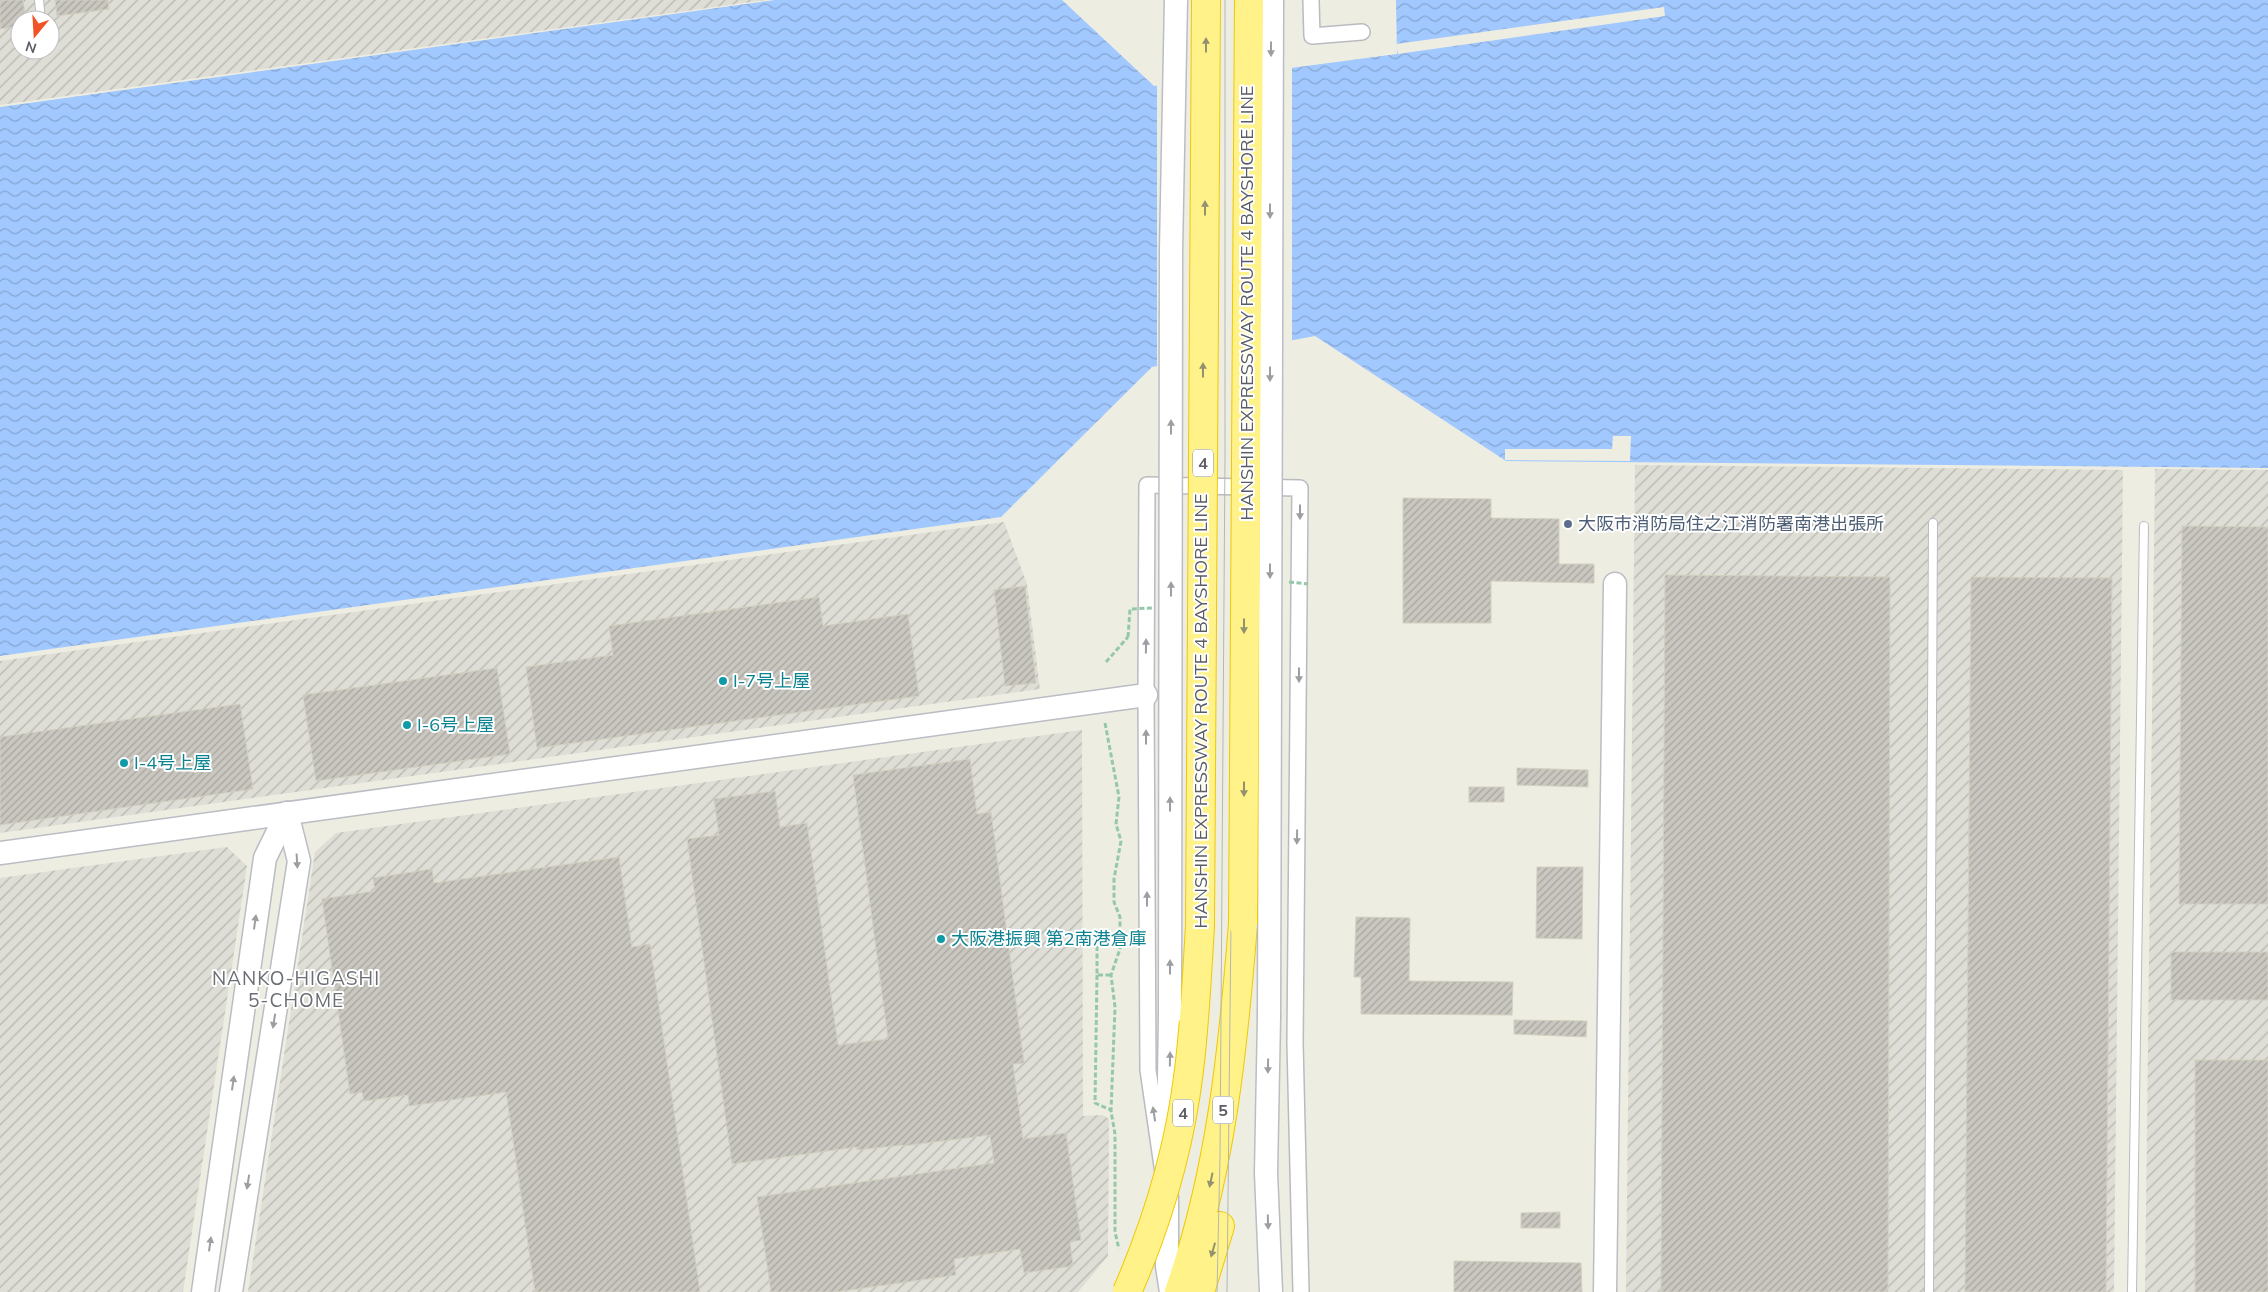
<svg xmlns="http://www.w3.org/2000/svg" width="2268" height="1292" font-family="Mulish,'Noto Sans JP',sans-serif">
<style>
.industrial{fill:url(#industrial-furrows);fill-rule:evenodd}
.water{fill:url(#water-waves)}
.pier{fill:#eeede2}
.building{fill:url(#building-hatch);stroke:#d3d0c0}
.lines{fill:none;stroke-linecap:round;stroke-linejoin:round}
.lane-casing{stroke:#babbc1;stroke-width:10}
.street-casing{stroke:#babbc1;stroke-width:18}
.secondary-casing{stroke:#babdc4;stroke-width:25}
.highway-casing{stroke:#f0c800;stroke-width:30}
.path{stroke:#95c8ab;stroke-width:3;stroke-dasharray:5 2.5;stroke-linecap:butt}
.lane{stroke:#fff;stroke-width:8}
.street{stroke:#fff;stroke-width:15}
.secondary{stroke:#fff;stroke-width:22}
.highway{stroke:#fff288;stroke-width:28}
.tram{stroke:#b5b6b6;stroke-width:1}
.secondary-bridge-casing{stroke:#babdc4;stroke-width:25;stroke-linecap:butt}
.highway-bridge-casing{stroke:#f0c800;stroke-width:30;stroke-linecap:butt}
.path-bridge{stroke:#95c8ab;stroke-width:3;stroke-dasharray:5 2.5;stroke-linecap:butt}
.secondary-bridge{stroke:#fff;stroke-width:22}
.highway-bridge{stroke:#fff288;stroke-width:28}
.oneway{fill:#949170}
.oneway2{fill:#9c9ea1}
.service-dot{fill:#5c6f8a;stroke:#fff;stroke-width:2}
.culture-dot{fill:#0f9aa8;stroke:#fff;stroke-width:2}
.labels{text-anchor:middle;stroke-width:4;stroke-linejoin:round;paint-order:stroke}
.shield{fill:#fff;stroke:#8c8e92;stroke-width:1}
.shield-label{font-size:16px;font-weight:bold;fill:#5a5d63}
.street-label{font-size:18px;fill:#5a5d63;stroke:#fff}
.service-label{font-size:18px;fill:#4e5e75;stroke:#fff;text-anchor:start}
.culture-label{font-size:18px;fill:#0d838f;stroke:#fff;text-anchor:start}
.neighbourhood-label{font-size:19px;letter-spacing:1px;fill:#6b6f75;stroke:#fff}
</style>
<defs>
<pattern id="industrial-furrows" width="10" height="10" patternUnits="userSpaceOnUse" patternTransform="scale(1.25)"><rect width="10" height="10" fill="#deded6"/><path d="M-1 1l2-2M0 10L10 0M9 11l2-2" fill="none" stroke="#b7b7b1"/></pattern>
<pattern id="water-waves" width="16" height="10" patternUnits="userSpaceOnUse" patternTransform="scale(1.25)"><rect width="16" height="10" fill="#a1c8ff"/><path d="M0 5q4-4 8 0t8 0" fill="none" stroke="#86a6d2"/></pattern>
<pattern id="building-hatch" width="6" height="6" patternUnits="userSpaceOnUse" patternTransform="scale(1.25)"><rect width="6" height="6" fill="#c9c7bf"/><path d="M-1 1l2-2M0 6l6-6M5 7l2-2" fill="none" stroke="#a6a59f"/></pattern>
</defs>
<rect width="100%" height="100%" fill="#eeede2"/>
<!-- industrial -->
<g class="industrial">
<path d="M0,0H766L0,105ZM20,20H50V50H20Z"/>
<path d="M1635,465L2123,470L2114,1292H1626Z"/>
<path d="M2155,469L2268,470V1292H2145Z"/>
<path d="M1004,522L1027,584L1040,689L0,833V661Z"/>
<path d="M1082,730L1083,1116L1103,1115L1109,1119L1108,1256L1078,1292H248L315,852L336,833Z"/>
<path d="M227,847L247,866L183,1292H0V878Z"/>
</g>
<!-- water -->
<path class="water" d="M775,0H1062L1154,86L1397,54L1396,0H2268V468L1506,461L1315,336L1152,367L1001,517L0,656V107Z"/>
<!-- pier -->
<g class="pier">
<path d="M1664,7L1665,16L1398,54L1396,44Z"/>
<path d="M1292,66V343L1157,369V84Z"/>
<path d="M1613,436H1631L1630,461L1505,460V449H1612Z"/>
</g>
<!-- building -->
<g class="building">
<path d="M0,0H23L26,20H20V26L0,29Z"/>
<path d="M55,0H108L109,9L57,16Z"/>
<path d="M1403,498L1491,499V518L1559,519V564H1594V583L1491,581V623H1403Z"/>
<path d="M2182,526L2268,527V904H2179Z"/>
<path d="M1665,575L1890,577L1888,1292H1661Z"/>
<path d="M1971,577L2112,578L2106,1292H1965Z"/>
<path d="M1025,586L1036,683L1005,686L994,590Z"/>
<path d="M819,597L823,626L908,614L919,696L537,748L526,667L613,655L609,626Z"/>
<path d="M497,668L510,754L316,781L303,695Z"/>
<path d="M240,704L253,789L0,825V737Z"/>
<path d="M970,759L977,814L991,812L1024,1063L1013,1064L1023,1139L1066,1133L1081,1240L1070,1242L1073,1266L1024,1273L1020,1249L954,1259L956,1275L836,1292H771L757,1197L994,1163L990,1135L903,1146V1145L857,1150V1147L732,1164L687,839L719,835L714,799L775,791L780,827L807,823L838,1045L888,1039L853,775Z"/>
<path d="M1517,768L1588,770V787L1517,785Z"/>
<rect x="1469" y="787" width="35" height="15"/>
<path d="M619,857L632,947L650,944L700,1292H535L506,1092L409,1106L408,1095L364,1101L362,1092L350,1094L322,899L375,891L373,878L432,869L434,883Z"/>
<path d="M1537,867H1583L1582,939L1536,938Z"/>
<path d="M1356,917L1410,918L1409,981L1513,982L1512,1015L1361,1014V977H1354Z"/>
<rect x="2171" y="952" width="97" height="48"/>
<path d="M1514,1020L1587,1021L1586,1037L1514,1034Z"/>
<rect x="2195" y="1060" width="73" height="232"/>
<path d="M1560,1212V1228H1521V1213Z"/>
<path d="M1454,1261L1581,1263L1582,1292H1454Z"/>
</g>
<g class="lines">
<defs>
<g id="lane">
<path d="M39,0L41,20"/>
<path d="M45,50L46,51"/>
<path d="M1929,1292L1933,523"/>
<path d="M2132,1292L2144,526"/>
</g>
<g id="street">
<path d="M1311,0L1312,36L1362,32"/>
<path d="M1163,1173L1148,1070L1146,695L1147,485L1300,488L1295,1043L1301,1292"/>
</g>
<g id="secondary">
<path d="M0,853L1146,695"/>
<path d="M1269,1017L1266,1173L1271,1292"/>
<path d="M1168,1144L1170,1015"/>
<path d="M1167,1198V1266L1171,1292"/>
<path d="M203,1292L265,858L287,813"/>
<path d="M231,1292L299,861L287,813"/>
<path d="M1605,1292L1615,584"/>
</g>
<g id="highway">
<path d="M1179,1292C1221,1171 1233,1050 1243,924"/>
<path d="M1200,1292L1220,1226"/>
</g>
</defs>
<!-- lane casing -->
<use href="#lane" class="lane-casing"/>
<!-- street casing -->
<use href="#street" class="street-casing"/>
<!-- secondary casing -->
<use href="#secondary" class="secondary-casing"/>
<!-- highway casing -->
<use href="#highway" class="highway-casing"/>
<!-- path -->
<g class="path">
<path d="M1106,662L1128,637"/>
<path d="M1105,723L1119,797L1116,824L1121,841L1114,879V902L1120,917V949L1111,975L1115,1007L1111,1111L1115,1134V1232L1119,1249"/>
<path d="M1097,931V975H1111"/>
<path d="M1097,975L1095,1103L1111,1110"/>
</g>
<!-- lane -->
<use href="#lane" class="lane"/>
<!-- street -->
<use href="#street" class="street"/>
<!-- secondary -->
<use href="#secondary" class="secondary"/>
<!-- highway -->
<use href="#highway" class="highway"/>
<!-- tram -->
<g class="tram">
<path d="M1217,1292L1220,1156L1225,459V0"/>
<path d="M1227,1292L1236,460L1237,0"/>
</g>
<defs>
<g id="secondary-bridge">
<path d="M1170,1015L1171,250L1176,0"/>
<path d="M1269,1017L1272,0"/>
</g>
<g id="highway-bridge">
<path d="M1243,924L1249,0"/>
<path d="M1127,1292C1158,1221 1180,1147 1189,1070C1195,1022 1197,974 1200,926L1206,0"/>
</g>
</defs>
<!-- secondary-bridge casing -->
<use href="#secondary-bridge" class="secondary-bridge-casing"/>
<!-- highway-bridge casing -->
<use href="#highway-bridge" class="highway-bridge-casing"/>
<!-- path-bridge -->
<g class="path-bridge">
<path d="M1289,582L1308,584"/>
<path d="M1128,637L1130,609L1152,608"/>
</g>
<!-- secondary-bridge -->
<use href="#secondary-bridge" class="secondary-bridge"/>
<!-- highway-bridge -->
<use href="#highway-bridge" class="highway-bridge"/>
</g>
<!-- one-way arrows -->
<defs><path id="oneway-solid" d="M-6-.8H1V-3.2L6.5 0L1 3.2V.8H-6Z" transform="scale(1.25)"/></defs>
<g class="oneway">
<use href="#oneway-solid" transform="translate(1206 45) rotate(-90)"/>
<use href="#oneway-solid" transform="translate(1205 208) rotate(-90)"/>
<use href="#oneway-solid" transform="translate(1203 370) rotate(-90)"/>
<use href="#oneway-solid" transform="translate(1244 626) rotate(90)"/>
<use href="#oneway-solid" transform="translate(1244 789) rotate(90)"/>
<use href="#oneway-solid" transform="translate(1211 1180) rotate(102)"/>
<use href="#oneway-solid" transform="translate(1213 1250) rotate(106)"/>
</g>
<g class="oneway2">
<use href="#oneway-solid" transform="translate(1271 49) rotate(90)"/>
<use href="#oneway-solid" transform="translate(1270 211) rotate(90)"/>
<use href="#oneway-solid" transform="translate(1270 374) rotate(90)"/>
<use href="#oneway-solid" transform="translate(1171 427) rotate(-90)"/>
<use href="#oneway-solid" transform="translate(1300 512) rotate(90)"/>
<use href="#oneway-solid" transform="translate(1270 571) rotate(90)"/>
<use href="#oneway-solid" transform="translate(1171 589) rotate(-90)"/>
<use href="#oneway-solid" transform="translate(1146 646) rotate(-89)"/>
<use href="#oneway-solid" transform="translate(1299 675) rotate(90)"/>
<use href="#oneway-solid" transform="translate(1146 737) rotate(-90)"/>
<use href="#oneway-solid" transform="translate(1170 804) rotate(-90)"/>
<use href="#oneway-solid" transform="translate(1297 837) rotate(91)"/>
<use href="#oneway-solid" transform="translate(297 861) rotate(87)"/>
<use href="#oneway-solid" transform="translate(1147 899) rotate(-90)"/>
<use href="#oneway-solid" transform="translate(255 922) rotate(-82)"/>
<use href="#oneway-solid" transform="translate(1170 967) rotate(-90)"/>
<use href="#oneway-solid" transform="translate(274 1021) rotate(99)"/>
<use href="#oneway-solid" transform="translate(1170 1059) rotate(-89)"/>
<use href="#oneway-solid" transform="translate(1268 1066) rotate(91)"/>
<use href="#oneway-solid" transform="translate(233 1083) rotate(-82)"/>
<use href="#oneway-solid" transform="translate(1154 1114) rotate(-99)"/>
<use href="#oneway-solid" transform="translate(248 1182) rotate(99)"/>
<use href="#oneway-solid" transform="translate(1268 1222) rotate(88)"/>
<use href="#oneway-solid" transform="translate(210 1244) rotate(-82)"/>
</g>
<!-- markers -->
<circle class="service-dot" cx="1568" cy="524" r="5"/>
<g class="culture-dot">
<circle cx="723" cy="681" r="5"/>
<circle cx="407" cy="725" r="5"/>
<circle cx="124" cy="763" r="5"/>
<circle cx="941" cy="939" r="5"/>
</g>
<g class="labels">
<!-- shield labels -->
<g class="shield">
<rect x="1193" y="449.5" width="20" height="27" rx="4"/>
<rect x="1213" y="1096.5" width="20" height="27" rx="4"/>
<rect x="1173" y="1099.5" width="20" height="27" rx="4"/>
</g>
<g class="shield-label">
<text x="1203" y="469">4</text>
<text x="1223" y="1116">5</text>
<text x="1183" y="1119">4</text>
</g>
<!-- street labels -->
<g class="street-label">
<text transform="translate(1247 303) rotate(-90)" y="6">HANSHIN EXPRESSWAY ROUTE 4 BAYSHORE LINE</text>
<text transform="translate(1201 711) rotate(-90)" y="6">HANSHIN EXPRESSWAY ROUTE 4 BAYSHORE LINE</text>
</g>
<!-- service labels -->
<g class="service-label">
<text x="1578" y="530">大阪市消防局住之江消防署南港出張所</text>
</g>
<!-- culture labels -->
<g class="culture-label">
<text x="733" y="687">I-7号上屋</text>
<text x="417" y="731">I-6号上屋</text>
<text x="134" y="769">I-4号上屋</text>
<text x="951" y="945">大阪港振興 第2南港倉庫</text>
</g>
<!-- neighbourhood labels -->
<g class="neighbourhood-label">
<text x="296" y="985">NANKO-HIGASHI<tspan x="296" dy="22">5-CHOME</tspan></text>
</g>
</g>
<!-- north arrow -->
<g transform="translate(35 35) rotate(198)"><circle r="24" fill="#ffffff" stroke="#bdbec1"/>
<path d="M0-4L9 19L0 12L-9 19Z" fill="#f05325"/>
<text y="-8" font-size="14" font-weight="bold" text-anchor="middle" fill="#5a5d63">N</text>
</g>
</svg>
